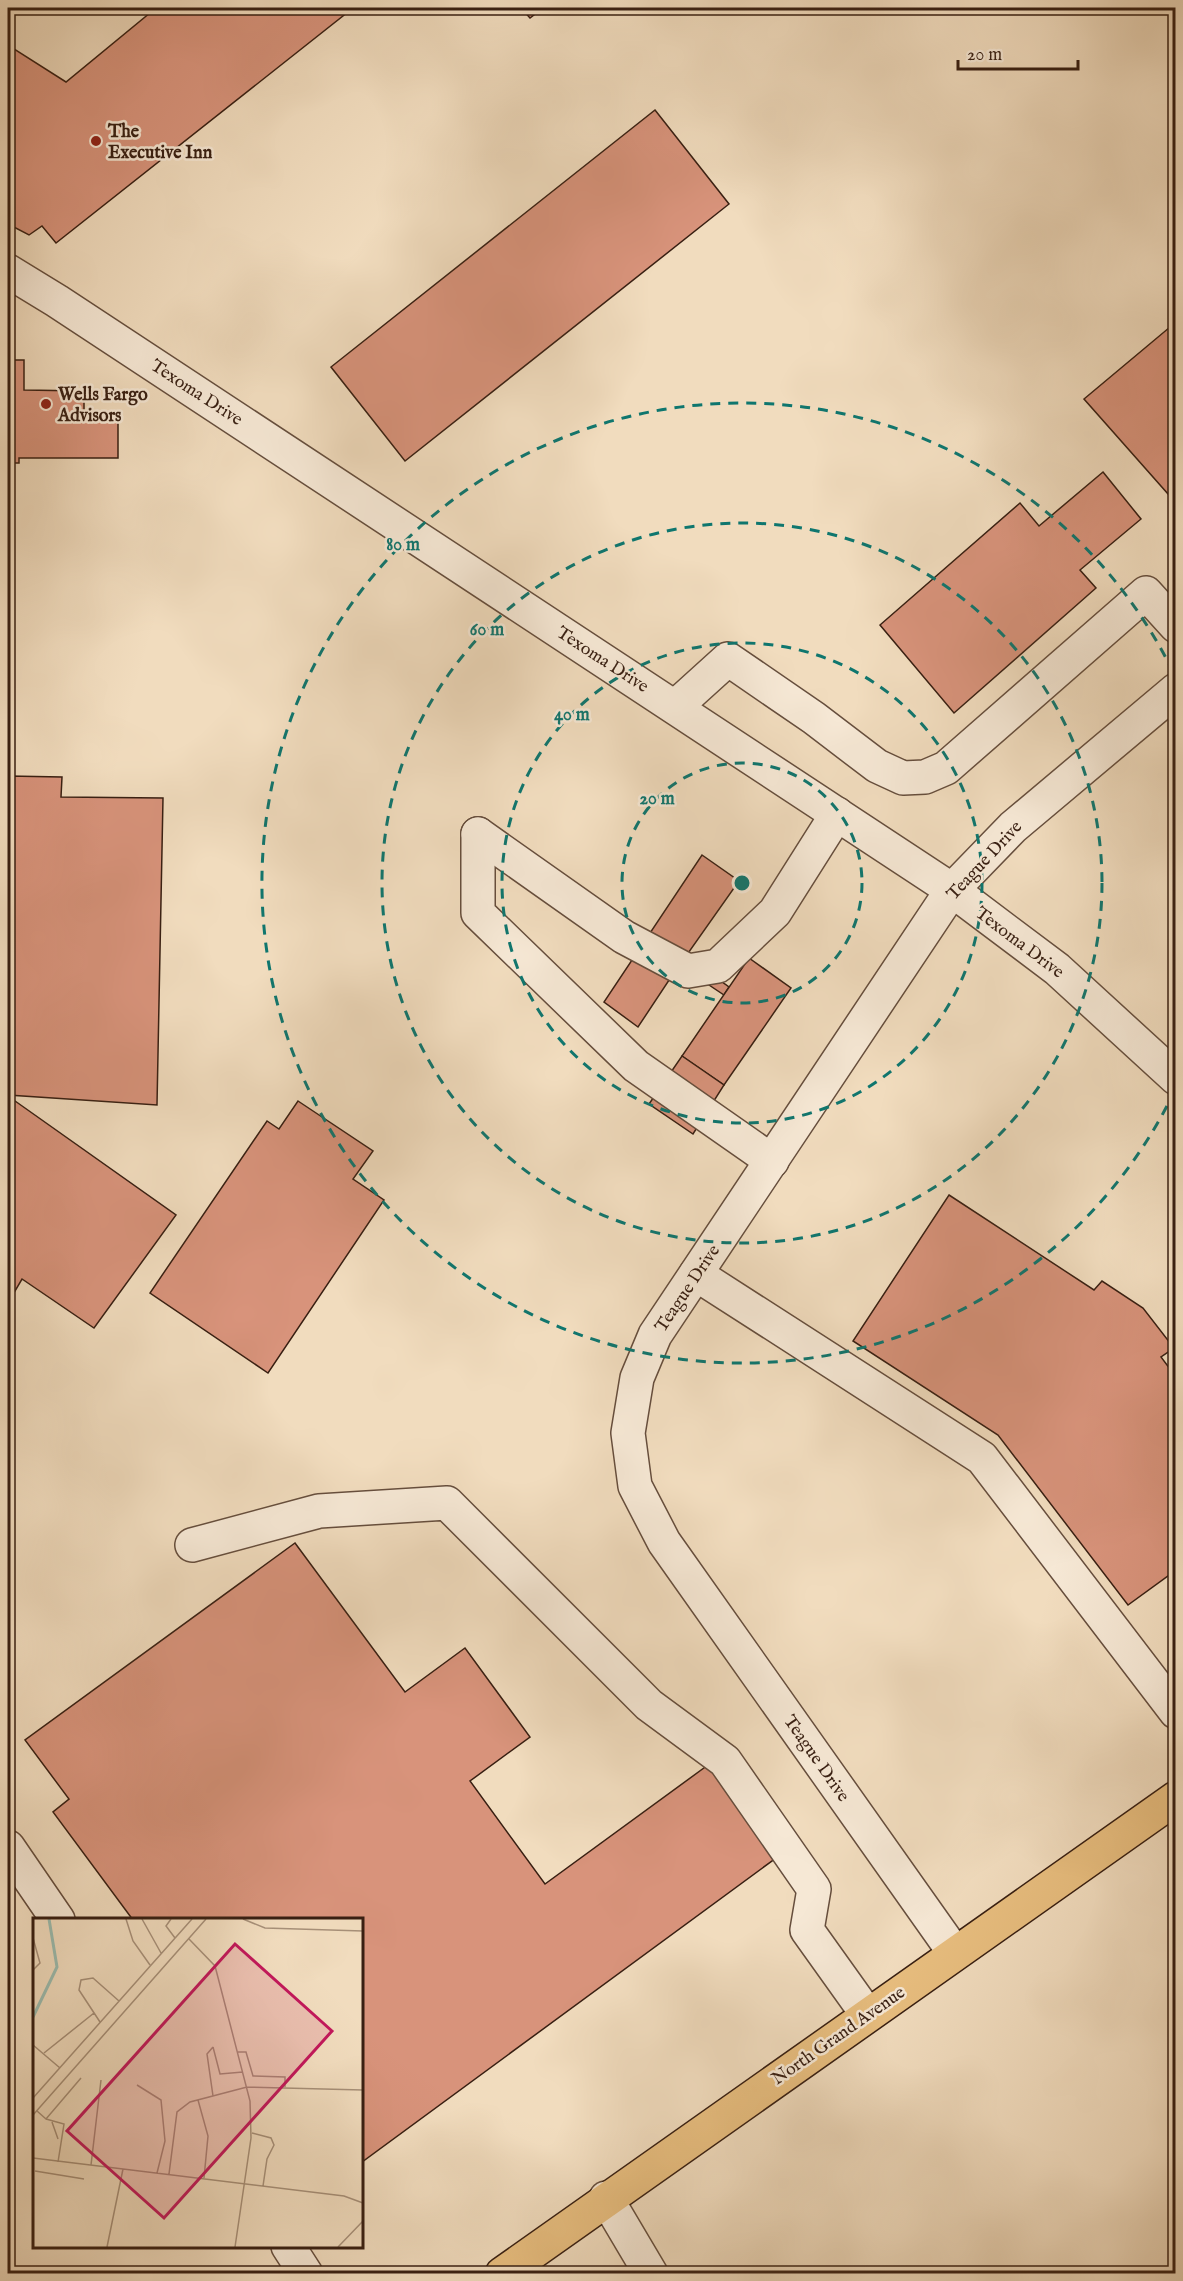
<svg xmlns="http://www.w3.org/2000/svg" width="1183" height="2281" font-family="'IM FELL English',serif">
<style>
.building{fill:#d8937b;stroke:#381f12;stroke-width:1.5}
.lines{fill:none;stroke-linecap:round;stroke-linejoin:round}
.minor-casing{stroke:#664e3d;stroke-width:36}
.major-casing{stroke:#381f12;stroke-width:36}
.minor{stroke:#f6e8d5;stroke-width:33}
.major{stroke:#e8be7f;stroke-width:33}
.ring{fill:none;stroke:#0f766e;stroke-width:3;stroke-dasharray:10 8}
.poi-dot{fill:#8f2418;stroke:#f6e8d5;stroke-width:2}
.labels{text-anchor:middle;stroke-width:5;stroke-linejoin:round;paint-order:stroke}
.poi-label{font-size:18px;font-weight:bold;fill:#381f12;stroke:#f6e8d5;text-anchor:start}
.street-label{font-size:18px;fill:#381f12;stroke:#f6e8d5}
.inset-river{fill:none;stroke:#9bbcaf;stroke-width:3}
.inset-road{fill:none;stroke:#a79079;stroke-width:1.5}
.view{fill:#c2185b;fill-opacity:0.15;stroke:#c2185b;stroke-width:3}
.inset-edge{fill:none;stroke:#381f12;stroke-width:3}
.centre{fill:#0f766e;stroke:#f6e8d5;stroke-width:3}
.ring-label{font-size:18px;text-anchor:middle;font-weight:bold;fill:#0f766e;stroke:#f6e8d5;stroke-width:5;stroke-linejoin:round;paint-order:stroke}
</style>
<rect width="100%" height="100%" fill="#f1dcbe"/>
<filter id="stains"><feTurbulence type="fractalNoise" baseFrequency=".00333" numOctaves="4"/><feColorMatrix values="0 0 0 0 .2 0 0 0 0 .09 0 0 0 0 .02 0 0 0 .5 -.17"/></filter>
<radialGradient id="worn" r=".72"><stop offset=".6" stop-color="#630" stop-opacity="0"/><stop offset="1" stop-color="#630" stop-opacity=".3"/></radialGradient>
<!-- building -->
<g class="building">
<path d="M156,8H353L56,243L42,226L29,235L8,224V45L66,82Z"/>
<path d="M521,8H543L530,18Z"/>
<path d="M655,110L729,204L405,461L331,367Z"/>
<path d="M1176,322V503L1084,399Z"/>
<path d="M8,360H24V390L84,391V417L118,416V458H19V463H8Z"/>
<path d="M1103,472L1141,519L1080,570L1096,588L954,713L880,625L1020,503L1039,526Z"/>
<path d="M8,776L62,777L61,797L163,798L157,1105L8,1095Z"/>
<path d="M702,855L739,881L686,956L729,987L724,995L679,965L638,1027L604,1002Z"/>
<path d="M749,958L791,988L724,1085L682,1056Z"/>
<path d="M682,1056L724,1085L693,1134L649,1104Z"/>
<path d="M8,1096L176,1215L94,1328L22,1279L8,1303Z"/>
<path d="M298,1101L373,1151L353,1179L384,1200L268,1373L150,1293L267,1121L279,1129Z"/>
<path d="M949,1195L1094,1290L1102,1281L1143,1308L1174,1348L1161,1357L1176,1377V1570L1128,1605L998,1435L853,1341Z"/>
<path d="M295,1543L405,1692L465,1648L530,1737L470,1781L545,1884L708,1765L776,1858L362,2162V1920H133L53,1812L69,1799L25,1740Z"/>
</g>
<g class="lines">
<defs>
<g id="minor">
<path d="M8,271L57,301L952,890L1057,969L1176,1078"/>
<path d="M675,707L728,659L814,718L877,766L903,778L925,777L946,768L1146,593L1176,626"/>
<path d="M478,834L624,937L688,971L718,966L775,912L837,814"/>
<path d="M478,834V913L636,1066L772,1161"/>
<path d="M696,1274L982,1458L1176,1712"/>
<path d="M192,1545L319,1511L447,1503L649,1705L725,1761L814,1889L807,1930L867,2014"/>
<path d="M8,1847L58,1920"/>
<path d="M954,1952L664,1542L635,1486L628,1433L637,1378L655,1335L952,890L1013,827L1176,690"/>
<path d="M606,2198L651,2274"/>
<path d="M288,2246L306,2274"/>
</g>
<path id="major" d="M502,2274L1176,1798"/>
</defs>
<!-- minor casing -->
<use href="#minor" class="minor-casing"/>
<!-- major casing -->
<use href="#major" class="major-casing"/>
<!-- minor -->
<use href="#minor" class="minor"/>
<!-- major -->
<use href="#major" class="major"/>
</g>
<!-- distance rings -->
<g class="ring">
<circle cx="742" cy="883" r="120"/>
<circle cx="742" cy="883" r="240"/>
<circle cx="742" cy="883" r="360"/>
<path d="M1175 1090A480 480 0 1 1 1175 676"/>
</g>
<!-- markers -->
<g class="poi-dot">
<circle cx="96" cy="141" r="6"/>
<circle cx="46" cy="404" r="6"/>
</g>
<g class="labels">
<!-- poi labels -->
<g class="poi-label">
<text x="108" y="137">The<tspan x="108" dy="21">Executive Inn</tspan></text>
<text x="58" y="400">Wells Fargo<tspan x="58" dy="21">Advisors</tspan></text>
</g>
<!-- street labels -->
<g class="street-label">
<text transform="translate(197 392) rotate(33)" y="6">Texoma Drive</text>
<text transform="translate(603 659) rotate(33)" y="6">Texoma Drive</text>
<text transform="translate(984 860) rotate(-47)" y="6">Teague Drive</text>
<text transform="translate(1020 942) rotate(37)" y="6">Texoma Drive</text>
<text transform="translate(687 1288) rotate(-56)" y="6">Teague Drive</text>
<text transform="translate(817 1758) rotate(55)" y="6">Teague Drive</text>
<text transform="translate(838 2035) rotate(-35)" y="6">North Grand Avenue</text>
</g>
</g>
<!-- overview -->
<g transform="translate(33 1918)">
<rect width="330" height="330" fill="#f1dcbe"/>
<path class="inset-river" d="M0,99L24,49L16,1"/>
<path class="inset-road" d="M93,1L100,23L117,47M109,1L128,35M138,1L133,8L142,20M210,1L232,10L330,13M0,20L7,45L0,52M156,21L182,48L217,183L218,220L202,329M67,104L46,72L48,62L60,60L86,83M0,127L27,150M180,129L187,156L210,154M180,129L174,136L180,178M205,134H213L220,158L252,159V169M11,135L61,95M104,167L128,182L132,223L124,255M0,180L159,1M165,182L175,218L171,260M4,193L13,201L48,160M0,197L173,1M13,201L31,206L25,244M19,204L25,221M219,215L238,220L241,227L234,241L230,268M0,240L311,278L330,285M58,247L68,162M2,253L51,261M136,256L144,194L157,184L214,169L330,172M74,329L90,251M305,329L330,303"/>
<path class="view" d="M202,26L299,113L131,300L34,213Z"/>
<rect width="330" height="330" class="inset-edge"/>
</g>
<circle cx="742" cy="883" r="9" class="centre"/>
<g class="ring-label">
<text x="403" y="550">80 m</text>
<text x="487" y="635">60 m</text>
<text x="572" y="720">40 m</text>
<text x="657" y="804">20 m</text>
</g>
<!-- margin -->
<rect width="1183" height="2281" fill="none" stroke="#f1dcbe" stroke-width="30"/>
<rect x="9" y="9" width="1165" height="2263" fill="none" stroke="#381f12" stroke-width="3"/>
<rect x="15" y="15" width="1153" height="2251" fill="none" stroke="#381f12" stroke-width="1.5"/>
<!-- scale -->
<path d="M958 60v9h120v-9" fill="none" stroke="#381f12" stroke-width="3"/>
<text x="967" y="60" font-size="18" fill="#381f12" stroke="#f6e8d5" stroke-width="4.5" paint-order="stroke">20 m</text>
<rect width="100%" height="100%" filter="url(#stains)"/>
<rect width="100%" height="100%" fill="url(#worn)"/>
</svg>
